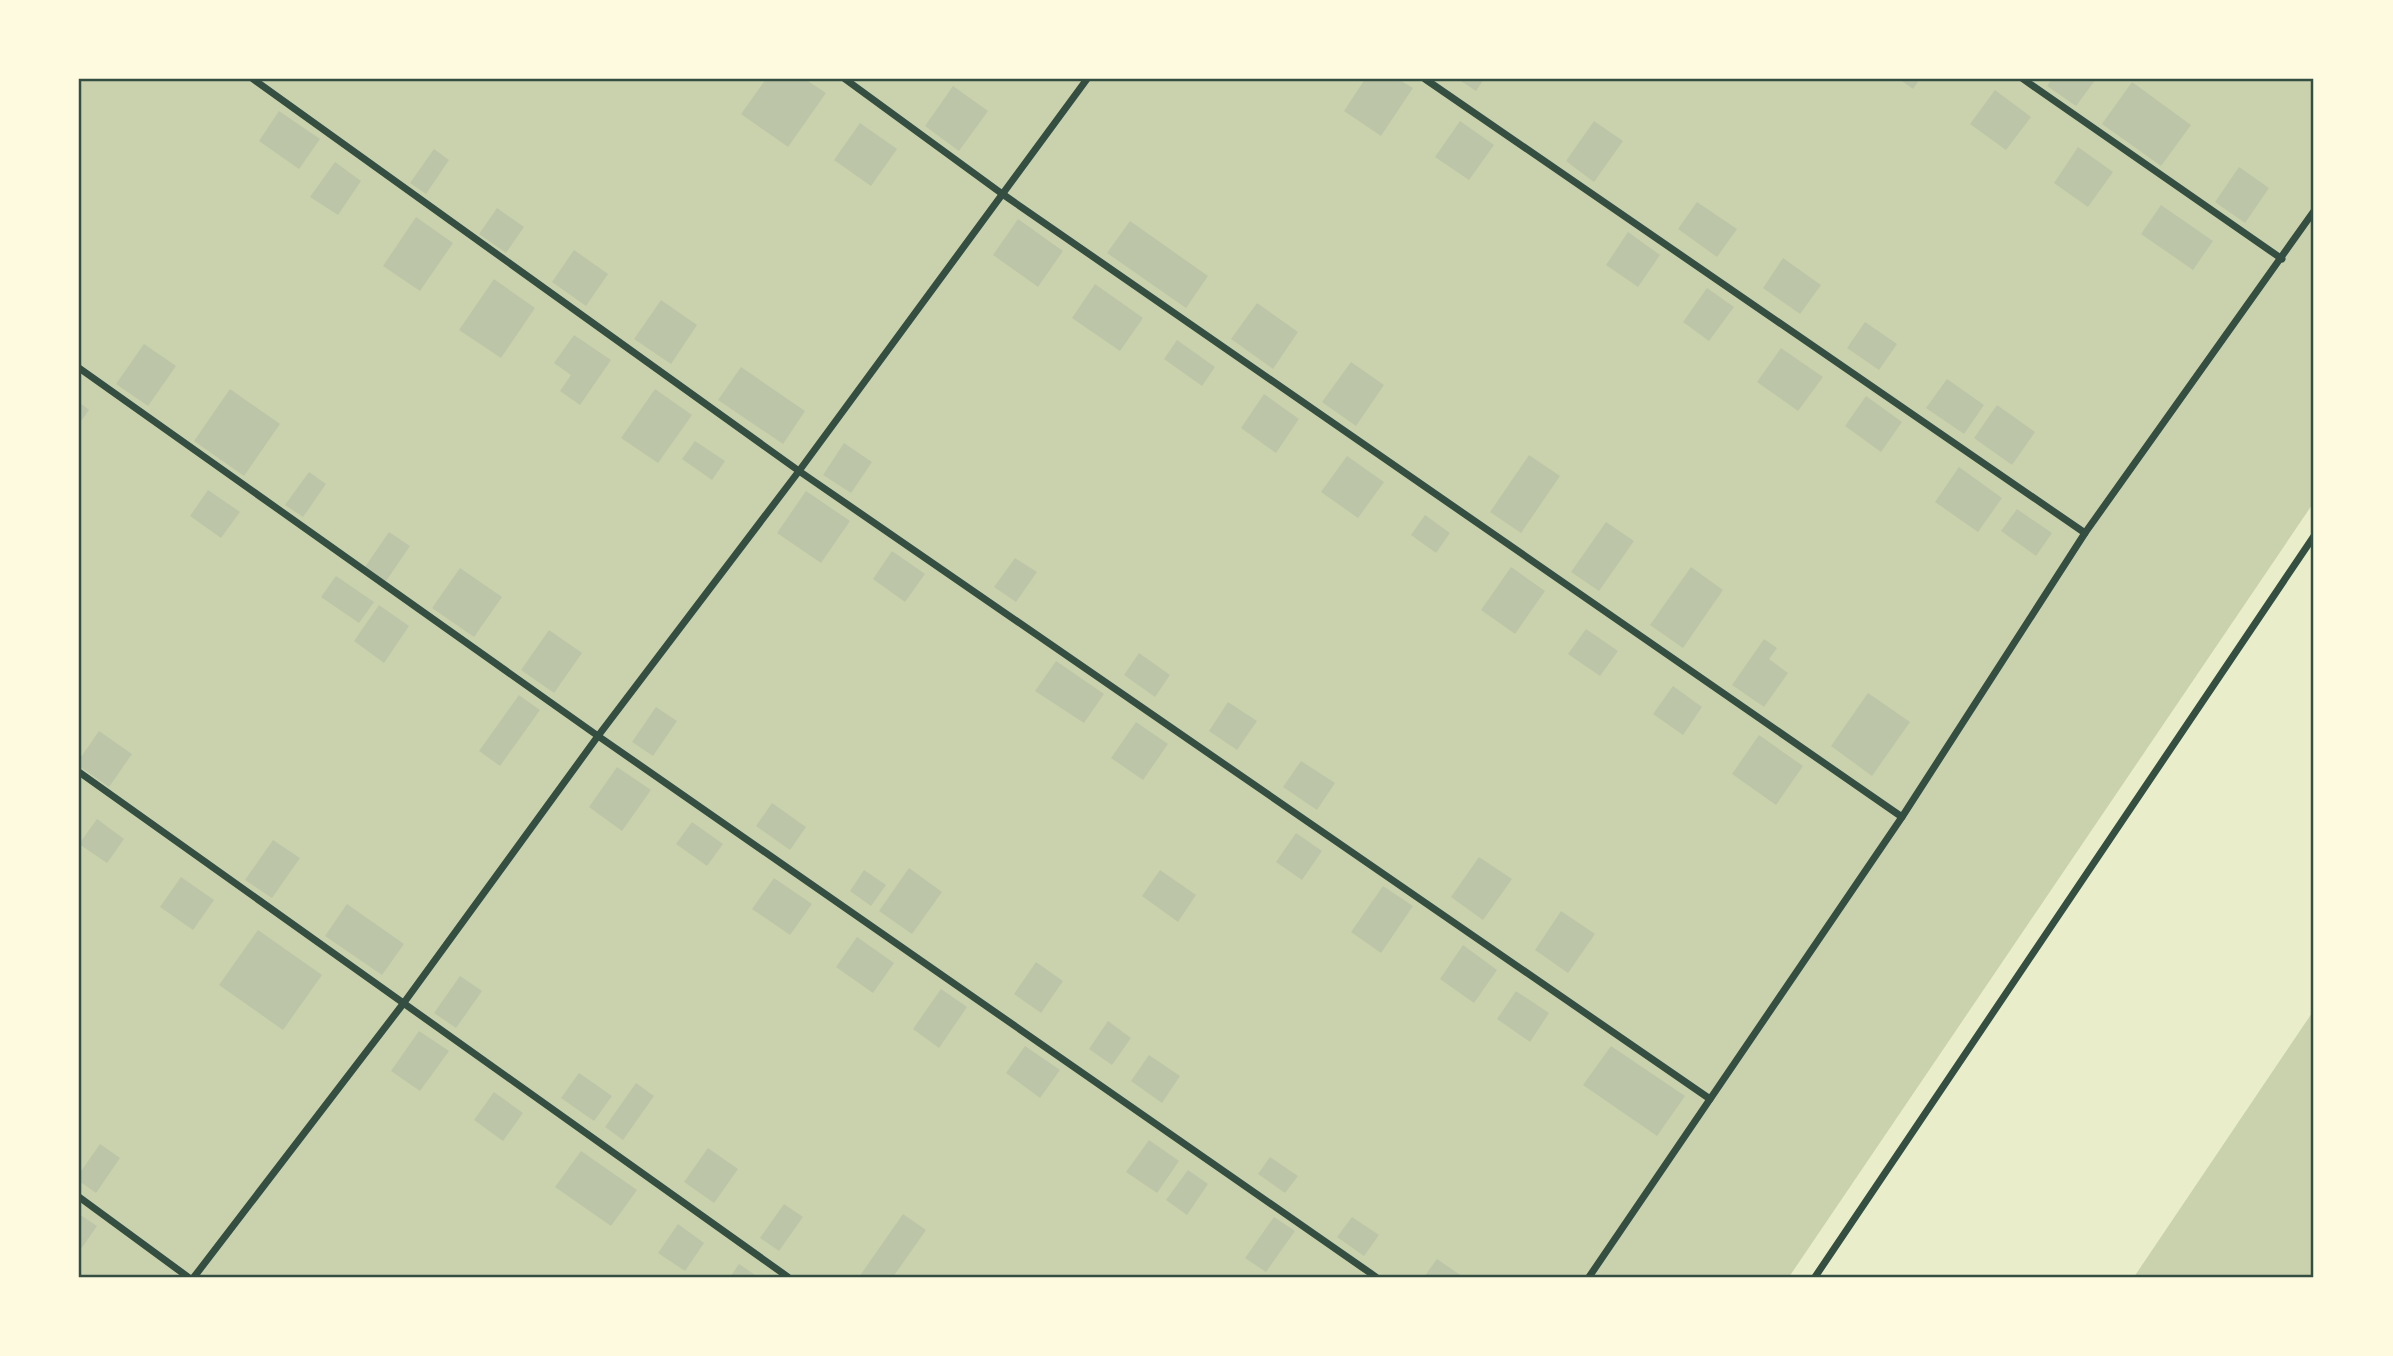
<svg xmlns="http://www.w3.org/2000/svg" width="2393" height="1356" font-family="'Alegreya Sans',sans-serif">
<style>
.green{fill:#cad2ad}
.building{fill:#bcc5a7}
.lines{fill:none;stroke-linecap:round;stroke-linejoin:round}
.minor{stroke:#344e41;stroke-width:7}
.neatline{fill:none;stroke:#344e41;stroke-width:2.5}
</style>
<rect width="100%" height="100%" fill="#e9edc9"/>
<!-- green -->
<g class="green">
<path d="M79,79H2314V502L1789,1277H79Z"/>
<path d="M2314,1010V1277H2134Z"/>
</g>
<!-- building -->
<g class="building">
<path d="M766,79H805L826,93L788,147L741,114Z"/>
<path d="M1365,79H1398L1413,88L1381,136L1344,111Z"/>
<path d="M1458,79H1484L1476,91Z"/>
<path d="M1899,79H1920L1913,89Z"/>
<path d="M2052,79H2096L2076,106L2047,86Z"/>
<path d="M2132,82L2191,125L2161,166L2102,124Z"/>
<path d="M953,86L988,111L959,151L925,126Z"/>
<path d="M1995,90L2031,117L2006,150L1970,124Z"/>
<path d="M279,111L320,139L299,169L259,141Z"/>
<path d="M1460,121L1494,145L1469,180L1435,157Z"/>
<path d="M1594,121L1623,141L1594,182L1566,161Z"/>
<path d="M860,123L897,149L871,186L834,160Z"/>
<path d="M2078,147L2113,172L2088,207L2054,183Z"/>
<path d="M434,149L449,160L426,194L410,183Z"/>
<path d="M335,162L361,181L338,215L310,197Z"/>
<path d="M2239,167L2269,188L2245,223L2215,202Z"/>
<path d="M1697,202L1737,229L1717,257L1678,229Z"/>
<path d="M2161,205L2213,241L2193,270L2141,234Z"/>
<path d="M497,208L524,227L506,253L479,234Z"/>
<path d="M416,217L453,243L420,291L383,266Z"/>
<path d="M1018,219L1063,251L1038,287L993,255Z"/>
<path d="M1130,221L1208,276L1186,308L1107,253Z"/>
<path d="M1628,232L1660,255L1638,287L1606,265Z"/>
<path d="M574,250L608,274L586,306L552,282Z"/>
<path d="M1783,258L1821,285L1800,314L1763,288Z"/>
<path d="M494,279L535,308L501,358L459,330Z"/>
<path d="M1095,284L1143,318L1120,351L1072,318Z"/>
<path d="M1707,288L1734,307L1709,341L1683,322Z"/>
<path d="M661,300L697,325L671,364L634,339Z"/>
<path d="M1257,303L1298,332L1273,369L1231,339Z"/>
<path d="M1865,322L1897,344L1879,370L1847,348Z"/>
<path d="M574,335L611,360L580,405L560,391L571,375L554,363Z"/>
<path d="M1177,340L1215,367L1202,386L1164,359Z"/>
<path d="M144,344L176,366L148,406L116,384Z"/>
<path d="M1781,348L1823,377L1798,411L1757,382Z"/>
<path d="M1351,362L1384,385L1356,426L1322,402Z"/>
<path d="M741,367L805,411L783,444L718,400Z"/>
<path d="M1947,379L1984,405L1964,434L1926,408Z"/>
<path d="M230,389L280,424L244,476L194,441Z"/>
<path d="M655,389L692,415L658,463L621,438Z"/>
<path d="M1264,394L1299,419L1276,453L1241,428Z"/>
<path d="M1866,396L1902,422L1881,452L1845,426Z"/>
<path d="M79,402L89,410L79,424Z"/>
<path d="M1997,405L2035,432L2012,465L1974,438Z"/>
<path d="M695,441L725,461L712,480L682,459Z"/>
<path d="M844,443L872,462L851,493L823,475Z"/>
<path d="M1529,455L1560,476L1521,533L1490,512Z"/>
<path d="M1347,456L1384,482L1358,518L1321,492Z"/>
<path d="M1959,467L2002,498L1978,532L1935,502Z"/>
<path d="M309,472L326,484L303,517L285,505Z"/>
<path d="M208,490L240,512L221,538L190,516Z"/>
<path d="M806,491L850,521L821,563L777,533Z"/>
<path d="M2017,509L2052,533L2036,556L2001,531Z"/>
<path d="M1425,515L1450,533L1436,553L1411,535Z"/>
<path d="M1606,522L1634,541L1599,591L1571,572Z"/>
<path d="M389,532L410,546L386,581L365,567Z"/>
<path d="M892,551L925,574L905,602L873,579Z"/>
<path d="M1015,558L1037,572L1016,602L994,587Z"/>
<path d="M1511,567L1545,591L1515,634L1481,610Z"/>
<path d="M1691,567L1723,590L1683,648L1650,625Z"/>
<path d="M460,568L502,597L474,637L432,608Z"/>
<path d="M336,576L374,602L359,623L321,597Z"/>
<path d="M379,605L409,626L384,663L354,641Z"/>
<path d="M1586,629L1618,651L1600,676L1568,654Z"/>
<path d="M549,630L582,653L554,693L521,670Z"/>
<path d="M1764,639L1777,648L1769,659L1788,673L1764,707L1732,685Z"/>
<path d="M1139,653L1170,675L1155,697L1124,675Z"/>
<path d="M1056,661L1104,694L1084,723L1035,691Z"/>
<path d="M1673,686L1702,707L1683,735L1653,714Z"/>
<path d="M1868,693L1910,722L1872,776L1831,746Z"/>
<path d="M519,695L540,710L500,766L479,751Z"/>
<path d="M1228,702L1257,721L1237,750L1209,731Z"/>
<path d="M656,707L677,721L653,756L632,742Z"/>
<path d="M1136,722L1168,744L1143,780L1111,758Z"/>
<path d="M99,731L132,754L109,787L79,766V760Z"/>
<path d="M1759,735L1803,766L1776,805L1732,774Z"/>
<path d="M1301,761L1335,783L1317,810L1283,787Z"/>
<path d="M617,767L651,790L622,831L589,807Z"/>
<path d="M772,803L806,827L790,850L756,826Z"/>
<path d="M97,819L124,839L107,863L79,844Z"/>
<path d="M692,822L723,844L707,866L676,844Z"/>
<path d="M1296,833L1322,851L1302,880L1276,862Z"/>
<path d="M273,840L300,858L272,898L245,880Z"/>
<path d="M1479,857L1512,879L1483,920L1451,897Z"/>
<path d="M909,868L942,892L912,934L879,911Z"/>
<path d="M864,870L886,885L871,906L850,891Z"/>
<path d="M1160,870L1196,895L1178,922L1142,896Z"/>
<path d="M181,877L214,900L193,930L160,907Z"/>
<path d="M774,878L812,904L790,935L752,909Z"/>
<path d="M1383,886L1413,906L1381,953L1351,932Z"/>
<path d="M347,904L404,944L382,975L325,936Z"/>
<path d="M1561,911L1595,934L1568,973L1535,950Z"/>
<path d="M258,930L322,975L283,1030L219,985Z"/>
<path d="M857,937L894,963L873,993L836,967Z"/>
<path d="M1463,945L1497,970L1474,1003L1440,979Z"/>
<path d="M1036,962L1063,981L1041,1013L1014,994Z"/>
<path d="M460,976L482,991L456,1028L434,1013Z"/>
<path d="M941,989L967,1007L939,1048L913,1029Z"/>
<path d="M1516,991L1549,1013L1530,1042L1497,1019Z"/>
<path d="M1108,1021L1131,1038L1112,1065L1089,1049Z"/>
<path d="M419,1031L449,1051L420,1091L391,1071Z"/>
<path d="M1025,1046L1060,1070L1040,1098L1006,1073Z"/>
<path d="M1611,1046L1685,1096L1657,1136L1583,1085Z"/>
<path d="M1149,1055L1180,1076L1162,1103L1131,1081Z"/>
<path d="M579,1073L612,1096L594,1121L561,1098Z"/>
<path d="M636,1083L654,1096L623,1140L605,1127Z"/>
<path d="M494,1092L523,1113L503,1141L474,1120Z"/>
<path d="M1149,1140L1179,1161L1157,1193L1126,1172Z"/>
<path d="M100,1144L120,1158L96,1193L79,1181V1174Z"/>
<path d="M708,1148L738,1169L714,1203L684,1182Z"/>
<path d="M581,1151L637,1190L611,1226L555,1187Z"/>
<path d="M1270,1157L1298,1176L1285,1193L1258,1174Z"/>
<path d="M1188,1170L1208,1184L1187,1215L1166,1200Z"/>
<path d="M784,1204L803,1217L779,1251L760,1238Z"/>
<path d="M79,1214L97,1226L79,1252Z"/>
<path d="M903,1214L926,1230L893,1277H859Z"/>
<path d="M1274,1217L1295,1231L1266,1272L1245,1258Z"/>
<path d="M1352,1217L1379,1235L1364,1256L1337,1237Z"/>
<path d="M678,1224L704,1243L685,1271L658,1253Z"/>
<path d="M1437,1259L1463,1277H1424Z"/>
<path d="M739,1264L758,1277H730Z"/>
</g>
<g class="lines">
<!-- minor -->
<g class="minor">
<path d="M253,79L799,471L1710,1099"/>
<path d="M845,79L1001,193L1902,817"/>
<path d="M1425,79L2085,533"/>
<path d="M2023,79L2282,259"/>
<path d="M79,368L598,736L1376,1277"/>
<path d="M79,772L788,1277"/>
<path d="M79,1197L188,1277"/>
<path d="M194,1277L403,1004L598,736L799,471L1087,79"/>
<path d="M1589,1277L1902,817L2085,533L2314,211"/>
<path d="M1815,1277L2314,536"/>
</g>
</g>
<!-- border -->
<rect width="2393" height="1356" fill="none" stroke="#fefae0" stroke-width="161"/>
<rect x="80" y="80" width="2232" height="1196" class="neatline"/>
</svg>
